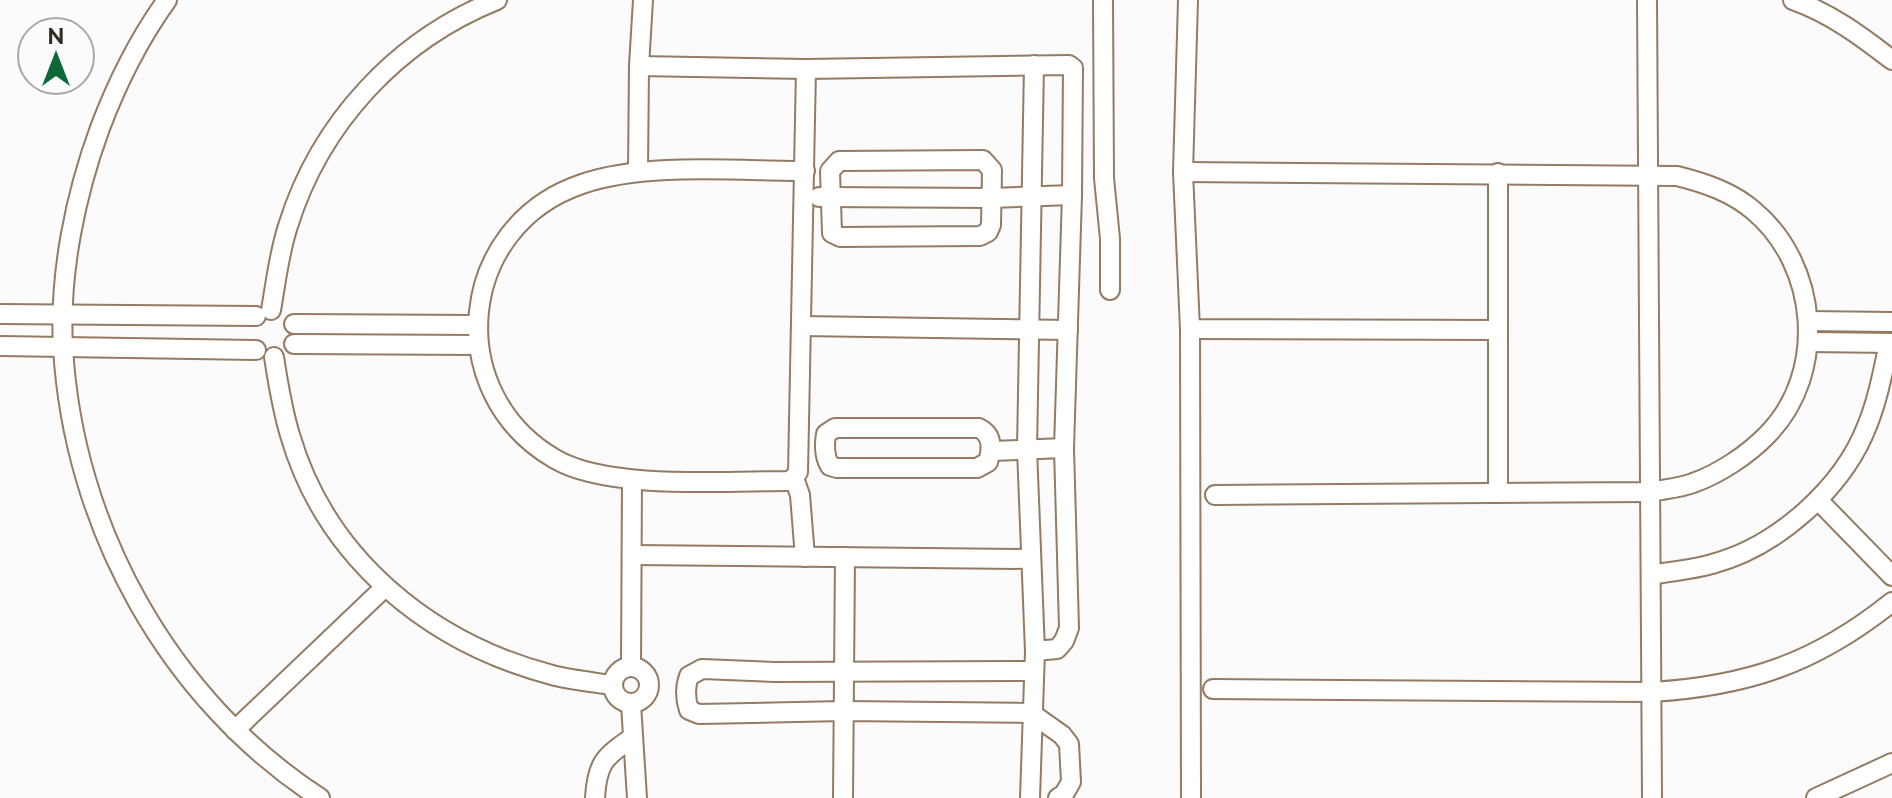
<svg xmlns="http://www.w3.org/2000/svg" width="1892" height="798" font-family="Raleway,sans-serif">
<style>
.lines{fill:none;stroke-linecap:round;stroke-linejoin:round}
.minor-casing{stroke:#947b63;stroke-width:22}
.minor{stroke:#fff;stroke-width:18}
</style>
<rect width="100%" height="100%" fill="#fbfbfb"/>
<g class="lines">
<defs>
<g id="minor">
<path d="M167,0C139,39 117,83 100,128C75,196 59,275 63,347C73,527 169,700 320,798"/>
<path d="M1103,0L1104,178L1110,239V290"/>
<path d="M1188,0L1183,172L1190,329L1498,330"/>
<path d="M1647,0L1652,798"/>
<path d="M1793,0C1830,13 1861,36 1892,60"/>
<path d="M639,66L806,69L1069,65L1073,68L1072,195L1064,448L1069,628L1064,641L1057,649L1035,651"/>
<path d="M983,160L992,170L991,225L988,232L980,236L840,237L832,233L830,171L839,161Z"/>
<path d="M638,171L639,66L643,0"/>
<path d="M1183,172L1677,176C1705,183 1732,192 1754,211C1818,265 1828,372 1768,434C1749,454 1719,474 1693,483C1680,488 1665,489 1651,492L1215,495"/>
<path d="M1498,173V493"/>
<path d="M819,197L992,198L1072,195"/>
<path d="M271,310C276,282 279,253 288,226C320,123 397,40 497,0"/>
<path d="M0,314L256,316"/>
<path d="M1808,321L1892,322"/>
<path d="M294,324L478,325"/>
<path d="M802,326L1068,330"/>
<path d="M1190,329L1191,798"/>
<path d="M1809,342L1892,343"/>
<path d="M294,344L478,345"/>
<path d="M0,346L256,350"/>
<path d="M274,357C278,383 282,409 290,435C326,559 430,643 552,675C571,680 592,682 612,685"/>
<path d="M835,428H979C993,435 992,449 988,462L977,468H837L830,466C824,456 824,446 826,434Z"/>
<path d="M992,451L1064,448"/>
<path d="M794,478L788,481C725,481 608,490 555,459C441,393 457,226 582,184C645,162 738,171 805,171"/>
<path d="M1818,500L1892,576"/>
<path d="M632,555L1030,559"/>
<path d="M805,557L800,495L794,478L798,472L806,69"/>
<path d="M1651,575C1671,571 1692,570 1712,564C1777,547 1843,488 1867,426C1878,399 1883,371 1889,343"/>
<circle cx="631" cy="685" r="18"/>
<path d="M631,667L632,480"/>
<path d="M1034,671L775,672L702,669L689,676C685,687 685,698 689,710L699,714L843,711L1031,713L1062,735L1069,744L1071,782L1064,794L1058,798"/>
<path d="M1213,689L1652,692C1748,686 1816,663 1892,602"/>
<path d="M631,704L637,798"/>
<path d="M235,730L384,588"/>
<path d="M595,798C597,763 604,757 633,737"/>
<path d="M843,798L845,557"/>
<path d="M1030,798L1035,651L1027,449L1034,65"/>
<path d="M1816,798L1892,763"/>
</g>
</defs>
<!-- minor casing -->
<use href="#minor" class="minor-casing"/>
<!-- minor -->
<use href="#minor" class="minor"/>
</g>
<!-- north arrow -->
<g transform="translate(56 56)"><circle r="38" fill="#fbfbfb" stroke="#aba7a3" stroke-width="2"/>
<path d="M0-6L14 30L0 20L-14 30Z" fill="#0f683a"/>
<text y="-12" font-size="22" font-weight="bold" text-anchor="middle" fill="#342a20">N</text>
</g>
</svg>
